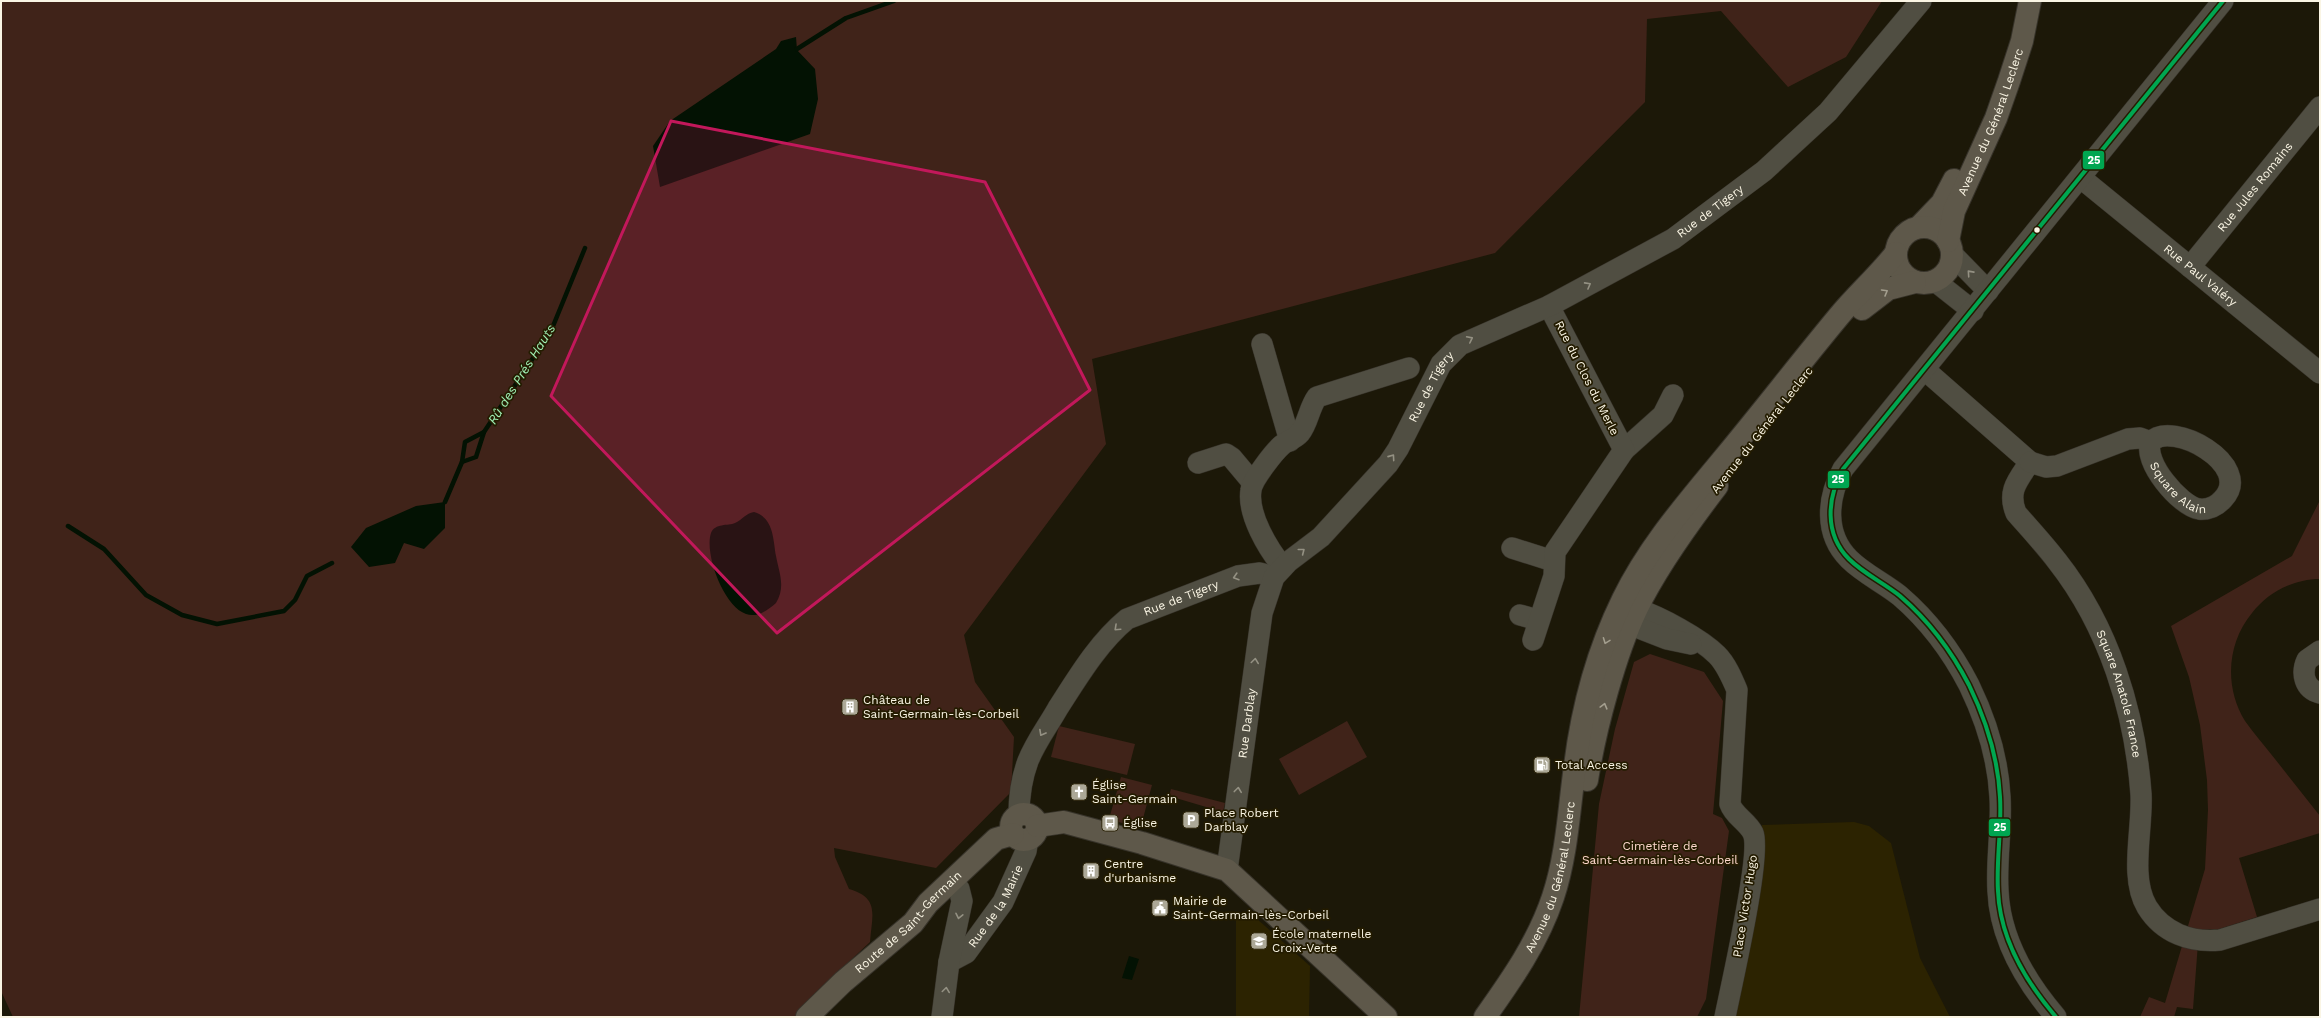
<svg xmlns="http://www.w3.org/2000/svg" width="2321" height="1018" font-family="'Work Sans',sans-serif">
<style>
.built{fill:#2c2301}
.green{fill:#402319}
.water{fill:#031203}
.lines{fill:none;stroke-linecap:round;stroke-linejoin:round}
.stream{stroke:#031203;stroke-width:4.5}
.minor-casing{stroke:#37332a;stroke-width:22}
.major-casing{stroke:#37332a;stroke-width:24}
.minor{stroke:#504e42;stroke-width:21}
.major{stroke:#5e584a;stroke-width:22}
.bus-1-casing{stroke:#241c00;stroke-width:7}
.bus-1{stroke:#00a651;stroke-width:4}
.oneway{stroke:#949183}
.oneway2{stroke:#a49f8f}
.marked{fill:#c2185b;fill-opacity:0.2;stroke:#c2185b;stroke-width:3;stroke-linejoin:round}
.bus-dot{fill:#faf5e4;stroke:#241c00;stroke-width:1.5}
.labels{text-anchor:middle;stroke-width:3.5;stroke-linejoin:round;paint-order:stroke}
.street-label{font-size:12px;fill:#faf5e4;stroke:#241c00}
.poi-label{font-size:12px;fill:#faf5e4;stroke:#241c00;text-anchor:start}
.park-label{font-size:12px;fill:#fed8cd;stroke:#241c00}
.water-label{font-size:13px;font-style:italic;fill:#9fefb3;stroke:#241c00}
.line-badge{stroke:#241c00;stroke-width:1.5}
.badge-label{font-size:11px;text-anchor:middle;font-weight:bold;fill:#fff}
</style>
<rect width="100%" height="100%" fill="#1c1808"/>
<!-- built -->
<g class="built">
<path d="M1854,822L1869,826L1891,843L1920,958L1950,1017H1720L1763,854L1762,825Z"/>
<path d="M1248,911L1310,966L1309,1017H1236V916Z"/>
</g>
<!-- green -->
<g class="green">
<path d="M1,1H1882L1846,57L1788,87L1721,11L1647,19L1645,102L1495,253L1092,359L1106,444L964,635L975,682L1014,737L1011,792L936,868L834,848L835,857L849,889C880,898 872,915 870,942L836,974L809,1004L794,1017H13L1,991Z"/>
<path d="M2320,500V579C2294,579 2268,592 2252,613C2227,643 2224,687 2245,721C2254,734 2265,746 2275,759C2290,778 2305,797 2320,816V833L2239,858L2257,917L2219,929L2199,930L2193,1009L2177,1007L2174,1017H2140L2149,997L2165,1003L2205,869L2208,810L2207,780L2200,725L2189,677L2171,626L2292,556Z"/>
<path d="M1650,654L1704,672L1723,701L1713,814L1722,818L1729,831L1706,999L1697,1017H1579L1599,804L1615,729L1634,662Z"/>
<path d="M1347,721L1367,757L1299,795L1279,759Z"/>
<path d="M1059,726L1135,744L1127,775L1051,757Z"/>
<path d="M1121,777L1152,785L1141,826L1133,824L1132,826L1109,819Z"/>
<path d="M1171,789L1225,803L1223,812L1169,796Z"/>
</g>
<!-- water -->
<g class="water">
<path d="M796,37L797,50L815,69L818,99L810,134L660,187L653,146L670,121L776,49L781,41Z"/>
<path d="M445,502V528L424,549L404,543L395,563L369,567L351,547L366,528L416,506Z"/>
<path d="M754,512C774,518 773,539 776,556C779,573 786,586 776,603C768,610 757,618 746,614C724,607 704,554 711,533C715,523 728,526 735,523C742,520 746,513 754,512Z"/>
<path d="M1129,956L1139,959L1132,980L1122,978Z"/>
</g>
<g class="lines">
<!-- stream -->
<g class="stream">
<path d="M797,49L846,18L894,1"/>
<path d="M462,462L476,457L484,432"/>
<path d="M445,502L462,462L465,442L484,432L551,331L585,248"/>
<path d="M68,526L104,549L146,595L182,615L217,624L284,611L295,600L307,576L332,563"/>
</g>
<defs>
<g id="minor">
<path id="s1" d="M2081,178L2320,373"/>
<path d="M1952,254L1988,291"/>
<path id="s2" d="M2190,267L2320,107"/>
<path d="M1935,281L1973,311"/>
<path d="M1262,344L1290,441"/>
<path id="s3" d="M1925,370L2030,462C2018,480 2007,491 2016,513C2030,529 2044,544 2057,561C2109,627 2135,712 2141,794C2143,829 2129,877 2147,907C2163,933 2191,943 2220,940L2320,909"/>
<path d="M1624,450L1663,415L1673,395"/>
<path id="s4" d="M2030,462L2046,467L2057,466L2128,439L2140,438L2151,442C2142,461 2180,506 2199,509C2208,510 2217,506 2223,499C2255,465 2171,419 2151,442"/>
<path d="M1198,463L1226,454L1232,458L1253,483"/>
<path d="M1512,548L1553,561"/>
<path d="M1283,567C1268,549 1247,514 1251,490C1252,480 1274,452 1282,445C1288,440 1295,439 1300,433C1308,423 1309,408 1317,397L1409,368"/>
<path d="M1637,609C1660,617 1700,638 1717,655C1726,664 1732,678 1737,690L1730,804C1734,816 1747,821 1753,833C1762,853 1731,987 1725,1017"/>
<path d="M1520,615L1538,620"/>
<path d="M1631,625L1667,639L1691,644"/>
<path d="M1533,640L1554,576L1555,552L1624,450L1549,306"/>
<path d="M2320,651L2307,660C2301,673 2304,689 2320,693"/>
<path id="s5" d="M1019,815C1019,797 1022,777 1028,761C1036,741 1048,726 1058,708C1078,677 1098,643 1127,619L1238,576L1260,573L1274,577"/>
<path id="s6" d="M1227,870L1262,613L1274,577L1288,562L1321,537L1388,464L1398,449L1441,364L1460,345L1549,306L1673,239L1764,171L1828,112L1921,1"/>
<path id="s7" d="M949,962L966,953L1003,902L1026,851L1028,839"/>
<path d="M942,1017L949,962L962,901L959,889L951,881"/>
<path d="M2056,1017C2026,982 2000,939 1998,891C1996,860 2002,828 2000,797C1998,758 1986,720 1969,685C1952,652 1929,621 1900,596C1884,583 1864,574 1849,559C1824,534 1827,498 1843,469L2223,1"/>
</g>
<g id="major">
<path d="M1919,227L1942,203L1954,180"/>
<circle cx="1924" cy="255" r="28"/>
<path id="s8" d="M1948,241L1954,211L1996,118L2009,81L2022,41L2030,1"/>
<path d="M1862,309L1888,289L1915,282"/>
<path d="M1587,780C1595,729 1615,654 1637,608C1656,569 1691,520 1717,486"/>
<circle cx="1024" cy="827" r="13"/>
<path d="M1037,826L1064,822L1142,843L1227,870L1386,1017"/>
<path id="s9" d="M807,1017L843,982L913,923L928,903L996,839L1013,834"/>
<path id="s10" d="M1485,1017C1512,979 1538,942 1553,897C1567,855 1569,809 1575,766C1582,709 1598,650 1623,599C1649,546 1687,503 1724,458C1763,411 1800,363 1839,316C1857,294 1878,276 1896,253"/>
</g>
</defs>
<!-- minor casing -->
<use href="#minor" class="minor-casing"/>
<!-- major casing -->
<use href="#major" class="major-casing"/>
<!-- minor -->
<use href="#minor" class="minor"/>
<!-- major -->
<use href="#major" class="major"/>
<defs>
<path id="bus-1" d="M2056,1017C2026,982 2000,939 1998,891C1996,860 2002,828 2000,797C1998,758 1986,720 1969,685C1952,652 1929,621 1900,596C1884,583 1864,574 1849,559C1824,534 1827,498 1843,469L2223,1"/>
</defs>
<!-- bus-1 casing -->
<use href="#bus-1" class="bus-1-casing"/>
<!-- bus-1 -->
<use href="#bus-1" class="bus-1"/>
</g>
<!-- one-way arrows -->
<defs><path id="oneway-chevron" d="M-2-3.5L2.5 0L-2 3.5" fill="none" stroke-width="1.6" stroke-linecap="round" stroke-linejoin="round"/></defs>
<g class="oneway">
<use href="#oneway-chevron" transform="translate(1970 273) rotate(-132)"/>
<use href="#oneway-chevron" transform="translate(1588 285) rotate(-29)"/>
<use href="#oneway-chevron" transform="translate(1470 339) rotate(-27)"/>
<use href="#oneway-chevron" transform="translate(1392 457) rotate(-55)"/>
<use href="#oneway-chevron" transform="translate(1302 551) rotate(-38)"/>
<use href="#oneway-chevron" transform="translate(1236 577) rotate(163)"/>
<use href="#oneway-chevron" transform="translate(1117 628) rotate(137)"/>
<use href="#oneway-chevron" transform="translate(1255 661) rotate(-82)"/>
<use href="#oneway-chevron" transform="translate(1042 733) rotate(119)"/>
<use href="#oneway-chevron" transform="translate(1238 790) rotate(-83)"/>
<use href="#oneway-chevron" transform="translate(959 916) rotate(102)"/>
<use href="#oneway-chevron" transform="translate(946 990) rotate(-82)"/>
</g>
<g class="oneway2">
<use href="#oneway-chevron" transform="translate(1885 292) rotate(-30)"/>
<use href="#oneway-chevron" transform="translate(1606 641) rotate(111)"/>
<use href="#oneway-chevron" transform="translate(1604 706) rotate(-75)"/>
</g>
<!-- marked area -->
<path class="marked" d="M671,121L985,182L1090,390L777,633L551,396Z"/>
<!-- icons -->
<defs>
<symbol id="building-square" viewBox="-11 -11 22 22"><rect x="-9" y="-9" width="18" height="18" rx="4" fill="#aca897" stroke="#241c00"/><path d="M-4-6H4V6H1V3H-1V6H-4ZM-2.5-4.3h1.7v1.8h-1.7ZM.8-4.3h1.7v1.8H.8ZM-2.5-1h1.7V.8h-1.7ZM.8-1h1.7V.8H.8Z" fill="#fff"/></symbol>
<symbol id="fuel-square" viewBox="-11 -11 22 22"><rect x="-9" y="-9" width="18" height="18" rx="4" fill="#aca897" stroke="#241c00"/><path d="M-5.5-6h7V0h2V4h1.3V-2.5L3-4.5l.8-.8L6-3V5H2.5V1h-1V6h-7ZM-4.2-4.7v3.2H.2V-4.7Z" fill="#fff"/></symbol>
<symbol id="church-square" viewBox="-11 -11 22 22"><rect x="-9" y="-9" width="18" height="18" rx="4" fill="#aca897" stroke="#241c00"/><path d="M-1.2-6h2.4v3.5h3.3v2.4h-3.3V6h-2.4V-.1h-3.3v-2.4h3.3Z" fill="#fff"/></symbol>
<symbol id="parking-square" viewBox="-11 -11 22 22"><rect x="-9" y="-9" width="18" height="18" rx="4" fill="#aca897" stroke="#241c00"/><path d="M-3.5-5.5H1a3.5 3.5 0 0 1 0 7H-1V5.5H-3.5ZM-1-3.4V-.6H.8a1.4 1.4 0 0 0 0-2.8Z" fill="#fff"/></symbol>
<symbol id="bus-square" viewBox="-11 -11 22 22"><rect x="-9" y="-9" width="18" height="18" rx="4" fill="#aca897" stroke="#241c00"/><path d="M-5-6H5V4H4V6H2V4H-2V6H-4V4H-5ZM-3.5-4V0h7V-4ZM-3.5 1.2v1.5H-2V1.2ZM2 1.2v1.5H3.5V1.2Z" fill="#fff"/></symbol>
<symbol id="civic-square" viewBox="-11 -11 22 22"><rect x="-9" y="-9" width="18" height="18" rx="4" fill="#aca897" stroke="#241c00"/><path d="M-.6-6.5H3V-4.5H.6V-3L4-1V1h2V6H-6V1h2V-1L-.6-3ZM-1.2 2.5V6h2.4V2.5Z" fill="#fff"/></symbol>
<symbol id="school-square" viewBox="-11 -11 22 22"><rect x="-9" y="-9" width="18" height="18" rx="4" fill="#aca897" stroke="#241c00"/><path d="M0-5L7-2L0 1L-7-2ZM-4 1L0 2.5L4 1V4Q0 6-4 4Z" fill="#fff"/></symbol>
</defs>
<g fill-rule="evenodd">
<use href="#building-square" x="840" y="697" width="20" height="20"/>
<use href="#fuel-square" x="1532" y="755" width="20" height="20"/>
<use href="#church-square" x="1069" y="782" width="20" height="20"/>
<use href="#parking-square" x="1181" y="810" width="20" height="20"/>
<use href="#bus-square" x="1100" y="813" width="20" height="20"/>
<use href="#building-square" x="1081" y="861" width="20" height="20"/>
<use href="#civic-square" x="1150" y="898" width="20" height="20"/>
<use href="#school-square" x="1249" y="931" width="20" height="20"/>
</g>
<!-- markers -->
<circle class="bus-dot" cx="2037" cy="230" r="3.5"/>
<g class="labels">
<!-- street labels -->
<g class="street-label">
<text dy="4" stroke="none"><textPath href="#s8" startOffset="127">Avenue du Général Leclerc</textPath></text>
<text dy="4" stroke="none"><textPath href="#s2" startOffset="103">Rue Jules Romains</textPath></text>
<text dy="4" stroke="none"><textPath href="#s6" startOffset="883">Rue de Tigery</textPath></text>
<text dy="4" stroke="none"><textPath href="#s1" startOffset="154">Rue Paul Valéry</textPath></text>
<text transform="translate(1587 378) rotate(63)" y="4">Rue du Clos du Merle</text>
<text dy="4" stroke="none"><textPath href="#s6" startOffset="547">Rue de Tigery</textPath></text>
<text transform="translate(1762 430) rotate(-52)" y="4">Avenue du Général Leclerc</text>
<text dy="4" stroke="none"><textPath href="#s4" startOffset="186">Square Alain</textPath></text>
<text dy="4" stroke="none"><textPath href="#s5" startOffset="287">Rue de Tigery</textPath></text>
<text dy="4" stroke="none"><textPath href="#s3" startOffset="407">Square Anatole France</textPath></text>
<text dy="4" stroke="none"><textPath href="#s6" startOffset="148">Rue Darblay</textPath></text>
<text dy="4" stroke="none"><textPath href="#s10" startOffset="157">Avenue du Général Leclerc</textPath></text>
<text dy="4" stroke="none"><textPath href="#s7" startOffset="75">Rue de la Mairie</textPath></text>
<text transform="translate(1745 906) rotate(-81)" y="4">Place Victor Hugo</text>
<text dy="4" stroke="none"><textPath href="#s9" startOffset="139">Route de Saint-Germain</textPath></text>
</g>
<!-- poi labels -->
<g class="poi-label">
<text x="863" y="704">Château de<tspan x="863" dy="14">Saint-Germain-lès-Corbeil</tspan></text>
<text x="1555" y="769">Total Access</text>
<text x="1092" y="789">Église<tspan x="1092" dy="14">Saint-Germain</tspan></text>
<text x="1204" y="817">Place Robert<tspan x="1204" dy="14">Darblay</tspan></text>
<text x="1123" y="827">Église</text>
<text x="1104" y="868">Centre<tspan x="1104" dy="14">d'urbanisme</tspan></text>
<text x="1173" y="905">Mairie de<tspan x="1173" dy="14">Saint-Germain-lès-Corbeil</tspan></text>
<text x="1272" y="938">École maternelle<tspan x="1272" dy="14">Croix-Verte</tspan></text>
</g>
<!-- park labels -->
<g class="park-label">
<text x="1660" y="850">Cimetière de<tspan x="1660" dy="14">Saint-Germain-lès-Corbeil</tspan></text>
</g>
<!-- water labels -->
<g class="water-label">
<text transform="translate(521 374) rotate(-58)" y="5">Rû des Prés Hauts</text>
</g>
</g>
<g class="line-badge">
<rect x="2082" y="150" width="23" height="20" rx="4" fill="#00a651"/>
<rect x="1827" y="470" width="23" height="19" rx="4" fill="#00a651"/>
<rect x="1988" y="818" width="23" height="19" rx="4" fill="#00a651"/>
</g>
<g class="badge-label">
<text x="2094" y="164">25</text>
<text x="1838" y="483">25</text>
<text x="2000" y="831">25</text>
</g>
<!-- border -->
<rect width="2321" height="1018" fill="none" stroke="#faf5e4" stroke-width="4"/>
</svg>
